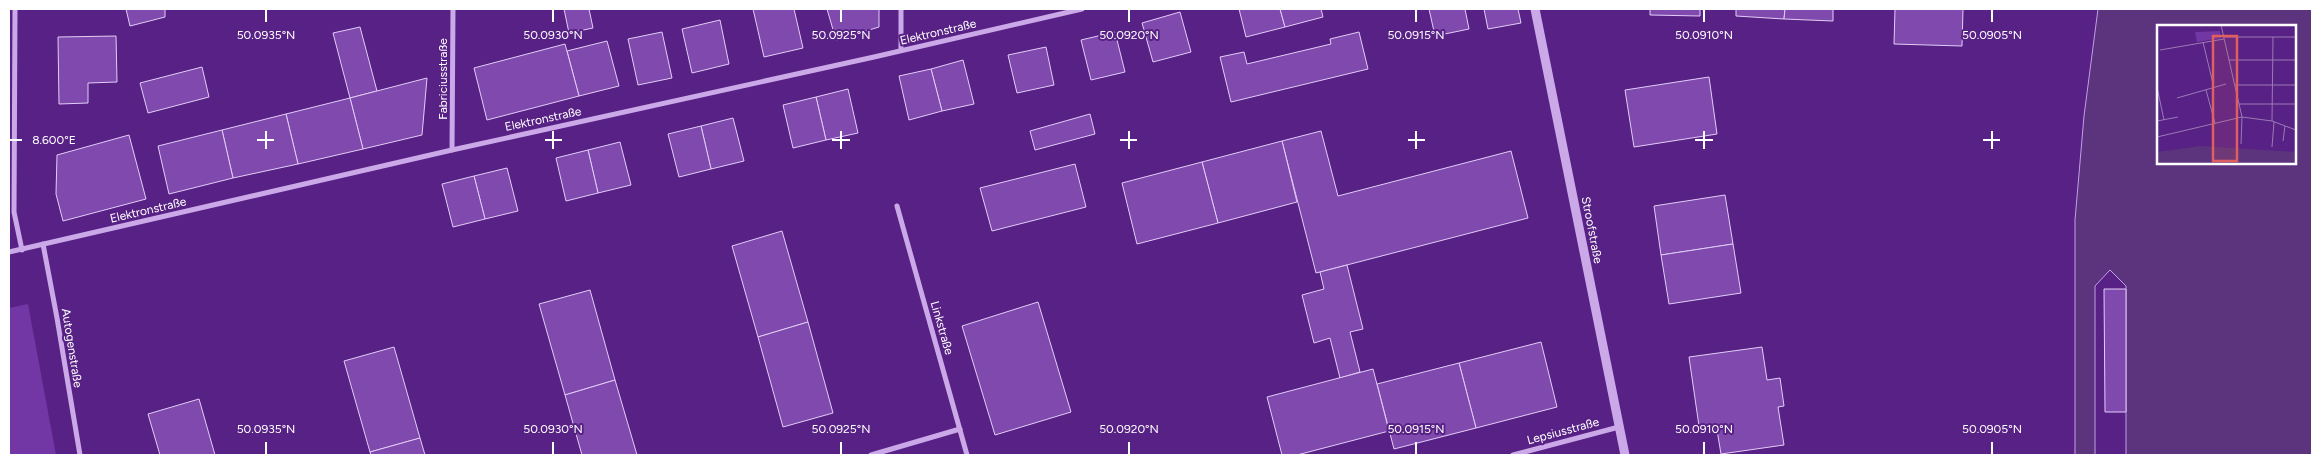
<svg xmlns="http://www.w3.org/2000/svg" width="2321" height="464" font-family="Figtree,sans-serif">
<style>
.green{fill:#7237a4}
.water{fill:#5c337d;stroke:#c59deb;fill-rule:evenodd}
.building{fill:#7f49ad;stroke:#e3cdf7}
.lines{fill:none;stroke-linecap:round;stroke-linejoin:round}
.minor{stroke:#cba9e9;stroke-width:5}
.tertiary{stroke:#cba9e9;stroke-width:9}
.ticks{fill:none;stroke:#fff;stroke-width:2}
.labels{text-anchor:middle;stroke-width:4;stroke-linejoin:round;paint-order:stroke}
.street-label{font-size:12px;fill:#fff;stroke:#582185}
.inset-road{fill:none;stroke:#9b7ab6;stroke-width:1}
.view{fill:#e05e5e;fill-opacity:0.15;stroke:#e05e5e;stroke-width:2.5}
.inset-edge{fill:none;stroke:#fff;stroke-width:2.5}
.ticks-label{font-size:12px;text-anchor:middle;fill:#fff;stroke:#582185;stroke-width:4;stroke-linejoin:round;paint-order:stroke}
</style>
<rect width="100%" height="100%" fill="#582185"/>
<!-- green -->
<path class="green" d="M28,304L56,455H9V308Z"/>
<!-- water -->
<path class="water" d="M2098,9H2312V455H2126V286L2110,270L2095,286V455H2075V220L2084,116ZM2158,26H2295V162H2158Z"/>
<!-- building -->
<g class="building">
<path d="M126,9H165V17L130,26Z"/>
<path d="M564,9H589L593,28L569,33Z"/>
<path d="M753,9H794L803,48L764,57Z"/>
<path d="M827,9H879V27L836,40Z"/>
<path d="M1239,9H1280L1285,27L1246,37Z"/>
<path d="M1280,9H1321L1323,17L1285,27Z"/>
<path d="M1429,9H1465L1469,29L1435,36Z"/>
<path d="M1484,9H1518L1521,23L1488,29Z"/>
<path d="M1650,9H1700V16L1650,15Z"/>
<path d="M1736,9H1785L1784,19L1736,16Z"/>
<path d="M1785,9H1833V21L1784,19Z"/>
<path d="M1895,9H1963L1962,46L1894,44Z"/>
<path d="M1180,12L1191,52L1153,62L1142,23Z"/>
<path d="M720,20L729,64L692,73L682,29Z"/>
<path d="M360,27L377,91L350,98L333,33Z"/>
<path d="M662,32L672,78L638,85L628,39Z"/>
<path d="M1115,32L1125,72L1091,80L1081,40Z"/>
<path d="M1359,32L1368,69L1231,102L1220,57L1244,52L1247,64L1331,44L1330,39Z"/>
<path d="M116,36L117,82L88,83V103L59,104L58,37Z"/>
<path d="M607,41L619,86L579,96L567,51Z"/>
<path d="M565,44L579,96L487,120L474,68Z"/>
<path d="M1046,47L1054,85L1017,93L1008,55Z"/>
<path d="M963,60L974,104L942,111L931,69Z"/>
<path d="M202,67L209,97L148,113L140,83Z"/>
<path d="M931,69L942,111L909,120L899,76Z"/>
<path d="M1709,77L1717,134L1634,147L1625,90Z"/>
<path d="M427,78L422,135L363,149L350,98Z"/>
<path d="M848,89L858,133L826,140L816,97Z"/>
<path d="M816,97L826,140L793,148L783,105Z"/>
<path d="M350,98L363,149L298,164L286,114Z"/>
<path d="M286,114L298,164L233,178L222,130Z"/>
<path d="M1090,114L1095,134L1035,150L1030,131Z"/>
<path d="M733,118L744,161L711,169L701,126Z"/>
<path d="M701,126L711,169L679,177L668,134Z"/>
<path d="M222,130L233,178L169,194L158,146Z"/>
<path d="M1321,131L1338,196L1511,151L1528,218L1316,273L1282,141Z"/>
<path d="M129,135L146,199L63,221L56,194L57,155Z"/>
<path d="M1282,141L1297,202L1218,223L1202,162Z"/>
<path d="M620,142L631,185L598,193L588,150Z"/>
<path d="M588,150L598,193L566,201L556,158Z"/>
<path d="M1202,162L1218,223L1137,244L1122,183Z"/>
<path d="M1075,164L1086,207L992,231L980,188Z"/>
<path d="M507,168L518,211L485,219L474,176Z"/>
<path d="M474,176L485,219L453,227L442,184Z"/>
<path d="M1725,195L1733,244L1661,255L1654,206Z"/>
<path d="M782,231L808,322L758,337L732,246Z"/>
<path d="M1733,244L1741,293L1669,304L1661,255Z"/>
<path d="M1347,265L1363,329L1350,332L1360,372L1340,378L1330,338L1314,343L1302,295L1324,289L1320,272Z"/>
<path d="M2104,289H2126V412H2105Z"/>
<path d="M590,290L615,380L565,395L539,304Z"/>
<path d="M1038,302L1071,412L995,435L962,326Z"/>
<path d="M808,322L833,413L783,427L758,337Z"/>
<path d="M1541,342L1557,407L1476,428L1459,363Z"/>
<path d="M394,347L420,438L370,452L344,361Z"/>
<path d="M1762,347L1767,380L1780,378L1784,406L1778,407L1784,445L1721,454L1717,430L1700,433L1689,357Z"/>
<path d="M1459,363L1476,428L1394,449L1377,384Z"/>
<path d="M1373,369L1389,431L1297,455H1282L1267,397Z"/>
<path d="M615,380L637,455H582L565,395Z"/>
<path d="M199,399L215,455H160L148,414Z"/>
<path d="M420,438L425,455H371L370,452Z"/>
</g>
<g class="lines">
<!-- minor -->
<g class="minor">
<path d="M15,9L14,212L22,250"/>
<path d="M901,9V50"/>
<path d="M452,150L453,9"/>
<path d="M897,206L967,455"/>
<path d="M43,244L57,318L80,455"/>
<path d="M9,252L452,150L874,57L1082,9"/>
<path d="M871,455L960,429"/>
<path d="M1513,455L1619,427"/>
</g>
<!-- tertiary -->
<path class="tertiary" d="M1535,9L1625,455"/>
</g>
<!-- ticks -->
<path class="ticks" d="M266,10V22M553,10V22M841,10V22M1129,10V22M1416,10V22M1704,10V22M1992,10V22M266,131V149M553,131V149M841,131V149M1129,131V149M1416,131V149M1704,131V149M1992,131V149M10,140H22M257,140H274M545,140H562M832,140H850M1120,140H1137M1408,140H1425M1695,140H1713M1983,140H2000M266,442V454M553,442V454M841,442V454M1129,442V454M1416,442V454M1704,442V454M1992,442V454"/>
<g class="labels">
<!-- street labels -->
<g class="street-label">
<text transform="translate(938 32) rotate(-13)" y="4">Elektronstraße</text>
<text transform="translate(443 79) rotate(-90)" y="4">Fabriciusstraße</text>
<text transform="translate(543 119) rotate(-12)" y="4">Elektronstraße</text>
<text transform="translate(148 210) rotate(-13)" y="4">Elektronstraße</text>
<text transform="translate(1592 230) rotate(79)" y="4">Stroofstraße</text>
<text transform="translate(942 328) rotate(74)" y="4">Linkstraße</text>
<text transform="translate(72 348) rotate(81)" y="4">Autogenstraße</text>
<text transform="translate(1563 431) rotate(-15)" y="4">Lepsiusstraße</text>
</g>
</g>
<!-- overview -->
<g transform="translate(2157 25)">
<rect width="139" height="139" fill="#582185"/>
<path d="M63,6L64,13L40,17L38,7Z" fill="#7237a4"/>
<path d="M44,121L139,127V139H0V127Z" fill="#5c337d"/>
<path class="inset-road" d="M64,0L85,92L84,119M67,12H139M46,17L57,63M3,25L67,14M72,35H139M78,60H139M0,62L7,95M49,65L58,98M20,73L69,59M82,79H139M0,96L21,92M115,96L116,12M0,112L85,92L115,96L139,105M126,116L128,101M115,122L117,97"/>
<path class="view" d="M56,11H80V136H56Z"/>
<rect width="139" height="139" class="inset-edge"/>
</g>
<g class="ticks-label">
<text x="266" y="39">50.0935°N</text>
<text x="553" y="39">50.0930°N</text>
<text x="841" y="39">50.0925°N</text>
<text x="1129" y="39">50.0920°N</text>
<text x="1416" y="39">50.0915°N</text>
<text x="1704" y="39">50.0910°N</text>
<text x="1992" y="39">50.0905°N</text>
<text x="54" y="144">8.600°E</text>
<text x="266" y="433">50.0935°N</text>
<text x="553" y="433">50.0930°N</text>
<text x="841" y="433">50.0925°N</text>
<text x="1129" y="433">50.0920°N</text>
<text x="1416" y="433">50.0915°N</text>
<text x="1704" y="433">50.0910°N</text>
<text x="1992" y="433">50.0905°N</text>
</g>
<!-- border -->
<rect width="2321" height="464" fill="none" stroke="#ffffff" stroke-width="20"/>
</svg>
